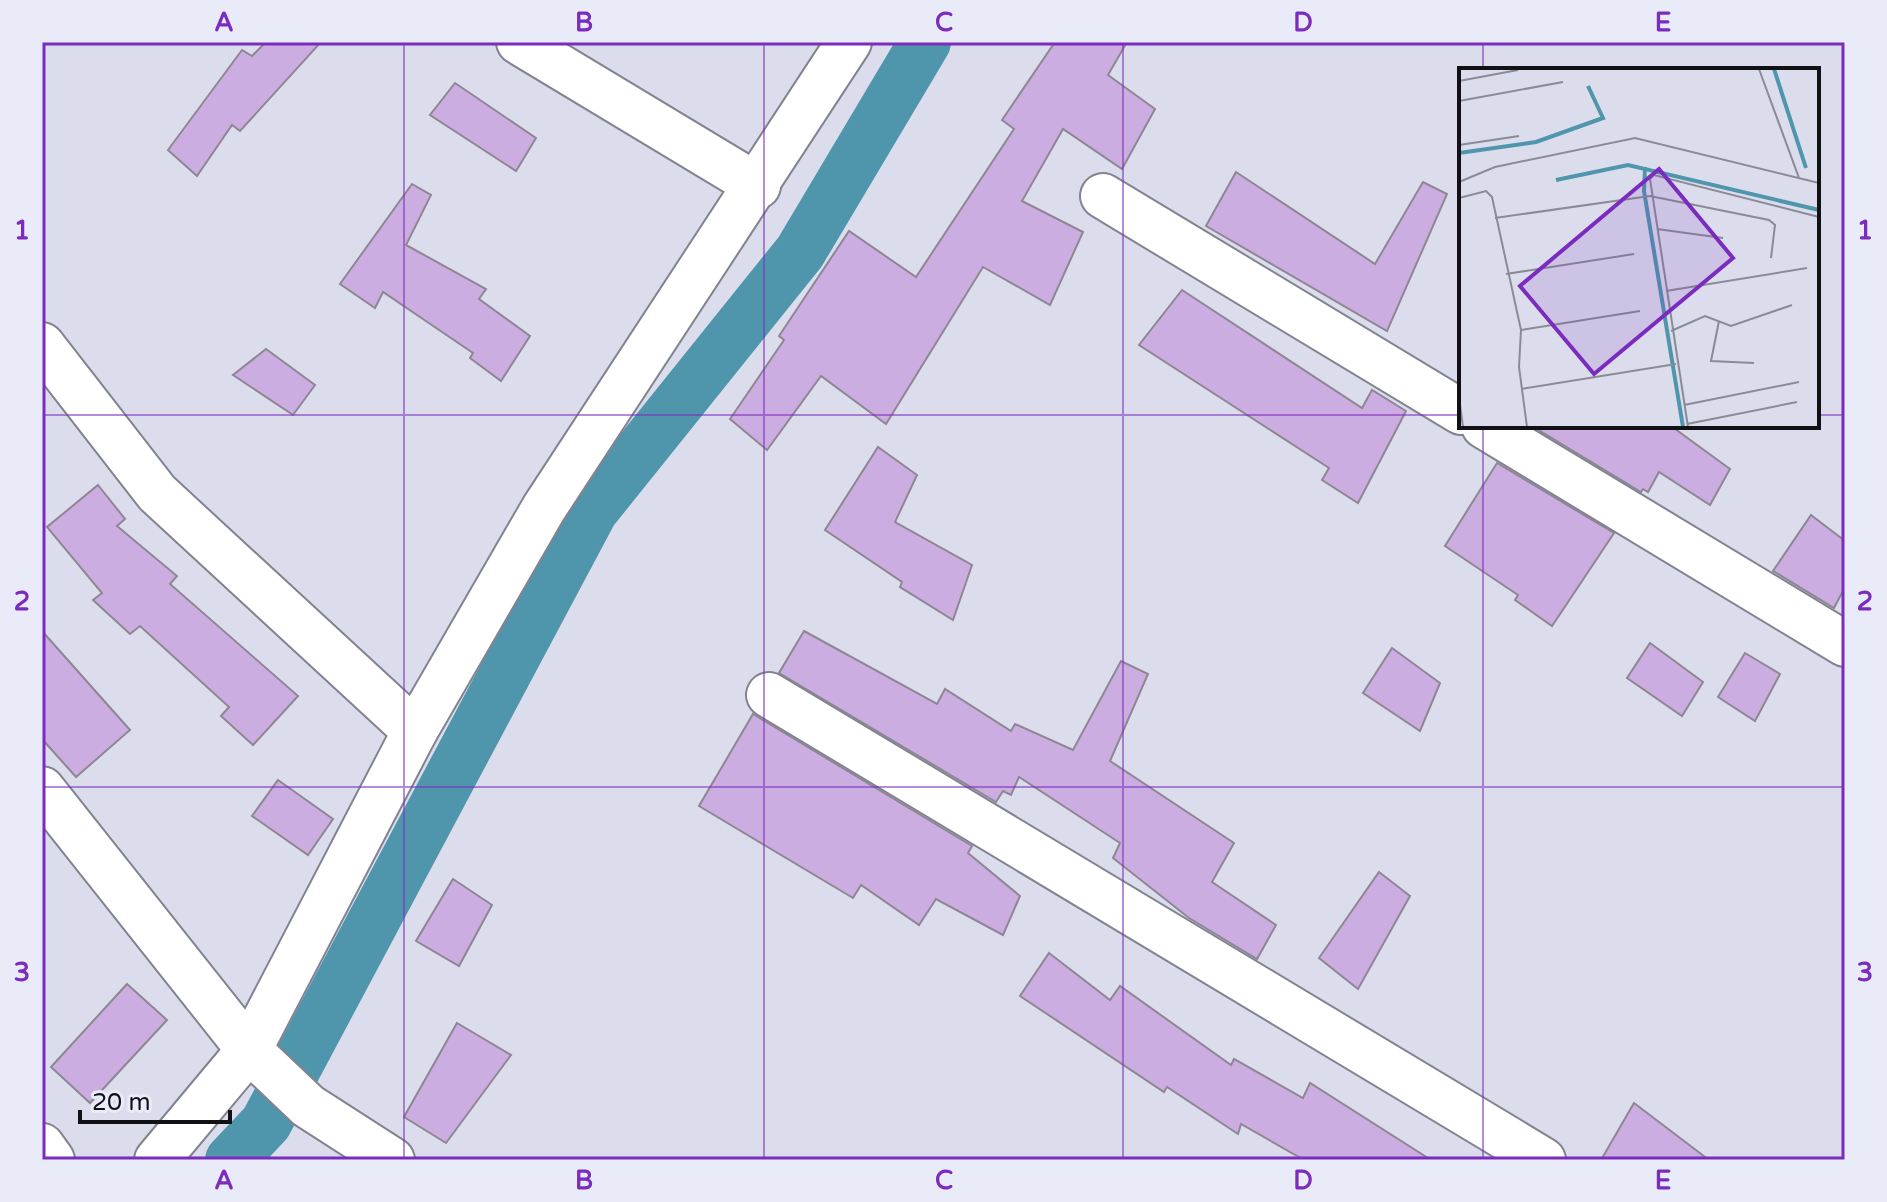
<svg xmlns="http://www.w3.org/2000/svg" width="1887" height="1202" font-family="'Varela Round',sans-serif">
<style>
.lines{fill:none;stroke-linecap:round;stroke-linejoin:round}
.canal{stroke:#4f96ad;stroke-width:52}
.building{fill:#ccade1;stroke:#8e8793;stroke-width:2}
.minor-casing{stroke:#828390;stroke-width:48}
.minor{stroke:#fff;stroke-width:44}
.grid{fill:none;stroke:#7b2cbf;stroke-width:2;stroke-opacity:0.55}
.inset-river{fill:none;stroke:#4f96ad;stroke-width:4}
.inset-road{fill:none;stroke:#8a8b96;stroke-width:2}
.view{fill:#7b2cbf;fill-opacity:0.15;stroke:#7b2cbf;stroke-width:4}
.inset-edge{fill:none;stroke:#101015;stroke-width:4}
.neatline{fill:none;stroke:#7b2cbf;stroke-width:3}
.grid-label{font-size:26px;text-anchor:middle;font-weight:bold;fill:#7b2cbf}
</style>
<rect width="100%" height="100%" fill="#dcddec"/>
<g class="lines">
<!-- canal -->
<path class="canal" d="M231,1160L266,1123L592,511L800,252L925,42"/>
</g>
<!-- building -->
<g class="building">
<path d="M266,42H321L240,131L232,125L197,176L168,150L242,50L252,56Z"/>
<path d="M1055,42H1127L1108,75L1155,109L1122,169L1063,129L1022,201L1083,232L1050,305L983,267L886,424L821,376L767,450L730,419L784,340L779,336L849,231L916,277L1014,129L1002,120Z"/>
<path d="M455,83L536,138L516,171L430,115Z"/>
<path d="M1236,172L1375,264L1423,182L1447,194L1387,331L1206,226Z"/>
<path d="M412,184L431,195L406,245L486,289L479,299L530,336L501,381L470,358L473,353L383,292L375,308L340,284Z"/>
<path d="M1182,290L1362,408L1372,390L1406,411L1358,503L1322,480L1329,468L1139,345Z"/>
<path d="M266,349L315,385L293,415L233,375Z"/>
<path d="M1532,426H1671L1730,469L1710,505L1659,472L1648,492L1643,489L1641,492Z"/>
<path d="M878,447L917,475L895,522L972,565L953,620L900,587L902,582L825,530Z"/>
<path d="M1497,463L1614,533L1552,626L1515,600L1518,595L1445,546Z"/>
<path d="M98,485L125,519L117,526L177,576L170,584L298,696L253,745L221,716L229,707L140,626L130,634L93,600L102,593L47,527Z"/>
<path d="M1811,515L1845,541V587L1834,608L1773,571Z"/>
<path d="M42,631L130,730L76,777L42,739Z"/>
<path d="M804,631L937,704L945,689L1011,731L1015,724L1073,750L1121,661L1148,674L1110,761L1234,843L1212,882L1276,925L1257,959L1189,918L1113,858L1120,843L1019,777L1011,795L1003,791L996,802L779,673Z"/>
<path d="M1650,643L1703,682L1682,716L1627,678Z"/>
<path d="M1392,648L1440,683L1420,731L1363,693Z"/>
<path d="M1745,653L1780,674L1755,721L1718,697Z"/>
<path d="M753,714L972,846L968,853L1020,896L1003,935L936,899L919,925L861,885L853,898L699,806Z"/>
<path d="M278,780L333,819L308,855L252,816Z"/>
<path d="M1379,872L1410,896L1358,989L1319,958Z"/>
<path d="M453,879L492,905L459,966L416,941Z"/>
<path d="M1049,953L1110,1000L1120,986L1231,1065L1234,1059L1303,1098L1310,1083L1431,1160H1304L1241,1124L1238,1134L1167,1087L1164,1092L1020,996Z"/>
<path d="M127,984L167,1020L90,1103L51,1067Z"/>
<path d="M457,1023L511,1055L446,1143L404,1117Z"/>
<path d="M1634,1103L1709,1160H1601Z"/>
</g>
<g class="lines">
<defs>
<g id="minor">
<path d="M519,42L758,186"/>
<path d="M1103,196L1461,412"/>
<path d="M42,345L157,493L415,731"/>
<path d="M1484,426L1845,644"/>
<path d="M769,695L1543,1160"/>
<path d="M42,789L249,1050L308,1106L392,1160"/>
<path d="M42,1146L52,1160"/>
<path d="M157,1160L249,1050L415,731L544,508L849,42"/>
</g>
</defs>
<!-- minor casing -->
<use href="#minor" class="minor-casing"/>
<!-- minor -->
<use href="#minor" class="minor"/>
</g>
<!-- grid -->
<path class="grid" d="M404,42V1160M764,42V1160M1123,42V1160M1483,42V70M42,415H1461M1817,415H1845M1483,426V1160M42,787H1845"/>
<!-- overview -->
<g transform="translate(1459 68)">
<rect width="360" height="360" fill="#dcddec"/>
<path class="inset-river" d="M315,1L347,100M0,85L77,74L144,50L129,18M186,99L185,123L224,359M97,112L169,97L360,142"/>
<path class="inset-road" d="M300,1L340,110M0,13L59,2M0,33L104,14M0,77L60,68M0,114L36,99L176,70L360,115M0,130L27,123L33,129L62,262L60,299L68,359M36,150L191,128L310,152L316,157L312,190M198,161L264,170M47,206L175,186M207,223L348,200M260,253L252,293L295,295M62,262L181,243M212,263L246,248L272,258L333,237M62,321L217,296M0,329L4,359M225,337L340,314M228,356L338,334M229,359L191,111L195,107L360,149"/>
<path class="view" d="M200,101L274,190L135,306L61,218Z"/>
<rect width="360" height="360" class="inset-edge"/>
</g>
<!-- border -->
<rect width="1887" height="1202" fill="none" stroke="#e9ebf9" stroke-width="88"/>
<!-- scale -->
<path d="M80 1110v12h150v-12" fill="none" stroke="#101015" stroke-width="4"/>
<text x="92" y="1110" font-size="24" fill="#101015" stroke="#e9ebf9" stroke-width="6" paint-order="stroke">20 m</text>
<rect x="44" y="44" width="1799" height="1114" class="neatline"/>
<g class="grid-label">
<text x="224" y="31">A</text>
<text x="584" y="31">B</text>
<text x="944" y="31">C</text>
<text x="1303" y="31">D</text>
<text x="1663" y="31">E</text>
<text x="22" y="239">1</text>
<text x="1865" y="239">1</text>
<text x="22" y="610">2</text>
<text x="1865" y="610">2</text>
<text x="22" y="981">3</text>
<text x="1865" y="981">3</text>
<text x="224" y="1189">A</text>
<text x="584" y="1189">B</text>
<text x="944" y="1189">C</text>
<text x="1303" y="1189">D</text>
<text x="1663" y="1189">E</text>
</g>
</svg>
